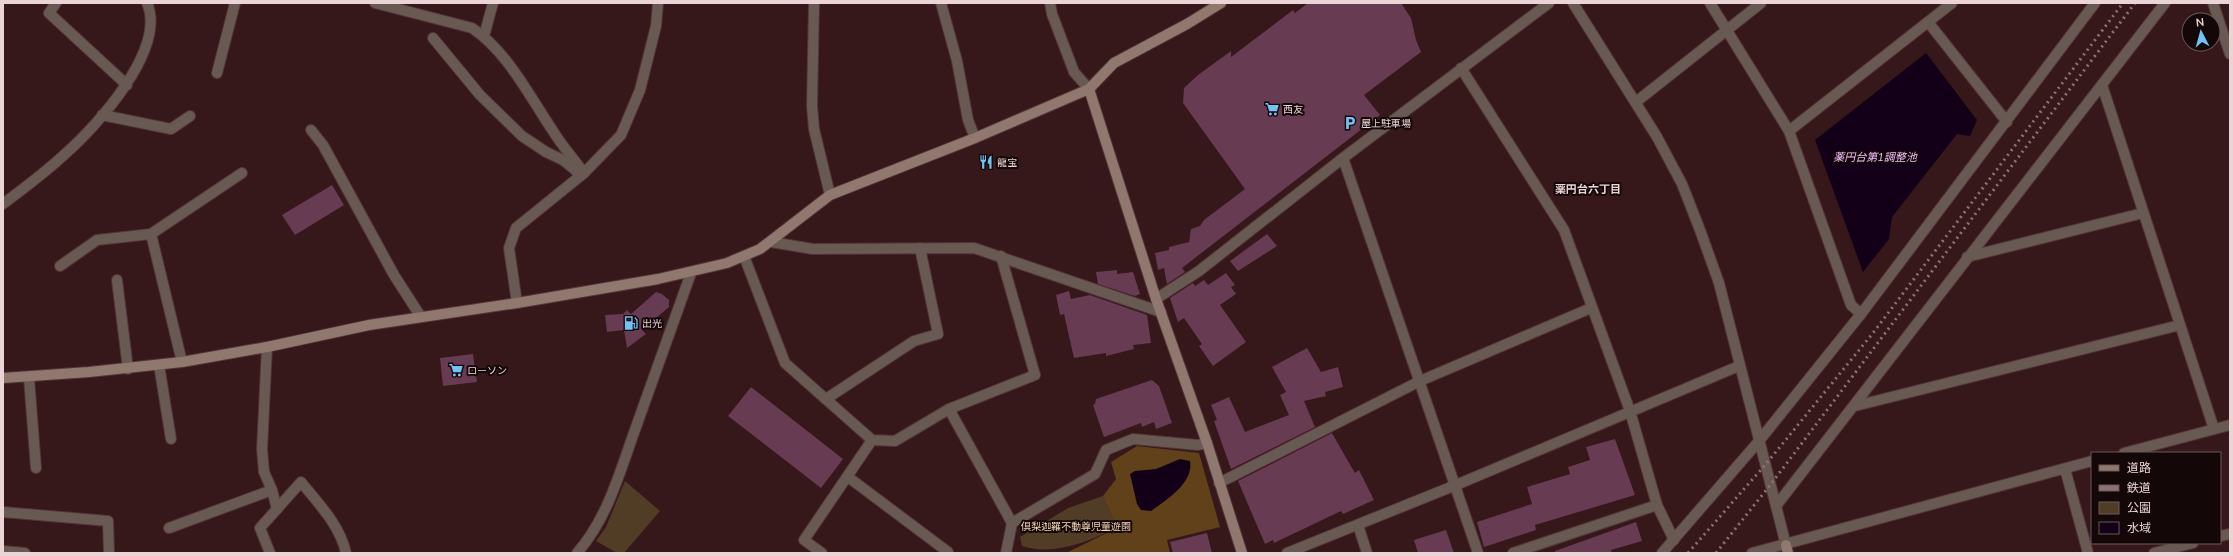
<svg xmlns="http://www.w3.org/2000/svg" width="2233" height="556" font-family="Mulish,'Noto Sans JP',sans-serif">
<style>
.green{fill:#513d26}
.forest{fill:#60411a}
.water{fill:#130018}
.building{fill:#673b51}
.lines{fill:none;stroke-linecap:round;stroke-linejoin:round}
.street-casing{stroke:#533538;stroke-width:12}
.secondary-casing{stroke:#533538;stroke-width:12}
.street{stroke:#685953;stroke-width:10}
.secondary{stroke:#90786f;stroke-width:10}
.rail{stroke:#8d7274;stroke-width:3;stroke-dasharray:2 4;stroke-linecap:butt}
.labels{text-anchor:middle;stroke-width:4;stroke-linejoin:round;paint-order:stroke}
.poi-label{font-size:10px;fill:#ead4d5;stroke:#140708;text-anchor:start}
.park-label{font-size:10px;fill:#f7d7b3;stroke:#140708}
.water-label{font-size:11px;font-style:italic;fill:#f2befb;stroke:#140708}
.neighbourhood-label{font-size:11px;font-weight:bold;fill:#ead4d5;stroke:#140708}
</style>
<rect width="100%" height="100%" fill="#36171a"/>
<!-- green -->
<g class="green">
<path d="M625,481L660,511L624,553H617L596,541L606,527Z"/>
<path d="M1103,496L1117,528C1087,542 1053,556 1022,546L1020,537L1068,508Z"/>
</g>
<!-- forest -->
<path class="forest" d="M1137,446L1199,453L1220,527L1167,540L1170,553H1066L1117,528L1103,496L1116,479L1111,462Z"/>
<!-- water -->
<g class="water">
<path d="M1926,53L1977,120L1970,136L1957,134L1892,217L1889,239L1863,272L1815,140Z"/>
<path d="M1180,459L1190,461C1194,483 1166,500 1151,511L1141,510L1137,504L1130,474L1135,471L1156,469Z"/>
</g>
<!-- building -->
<g class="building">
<path d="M1308,3H1401L1411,18L1416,40L1421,52L1364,95L1380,115L1182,268L1185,272L1167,284L1164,268L1158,270L1155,253L1169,250V247L1189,242L1191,229L1200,226L1204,220L1245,189L1183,103L1184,88L1198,75L1231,51V57L1293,10L1295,13Z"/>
<path d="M332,185L344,205L295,235L282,215Z"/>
<path d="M1267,234L1277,246L1238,271L1230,261Z"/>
<path d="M1117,270V274L1133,272L1140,294L1135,296L1098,284L1096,272Z"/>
<path d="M1226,273L1235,285L1231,287L1236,294L1220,305L1246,342L1213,366L1199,346L1202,344L1184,318L1178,322L1170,298L1193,283L1195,286L1204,280L1208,285Z"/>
<path d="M1069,291L1071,299L1090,295L1147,315L1151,343L1133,345L1134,349L1106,356V353L1074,358L1064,314L1060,315L1056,295Z"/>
<path d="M656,292L662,294L669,300V307L642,330L646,334L627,348L624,330L607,332L605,315L623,314L627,310L631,314Z"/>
<path d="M1307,348L1321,372L1338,367L1343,387L1325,392L1326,396L1304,401L1315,427L1231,469L1214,421L1217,420L1211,405L1229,397L1245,432L1289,415L1280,395L1286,392L1272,367Z"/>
<path d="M473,354L477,382L443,386L440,358Z"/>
<path d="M1152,380L1159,386L1172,423L1156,429L1154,422L1142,427L1141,423L1104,437L1093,405L1095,404L1096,399Z"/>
<path d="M751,387L843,459L821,488L728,416Z"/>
<path d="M1332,433L1352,468L1355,473L1359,470L1374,500L1343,514L1341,511L1274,543L1273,540L1265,544L1238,481Z"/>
<path d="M1615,439L1635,495L1535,525L1536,530L1484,547L1477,522L1532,504L1527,487L1570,474L1568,467L1590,460L1586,447Z"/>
<path d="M1636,522L1642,541L1611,550L1612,553H1555V551Z"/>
<path d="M1446,530L1454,553H1418L1414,540Z"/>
<path d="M1207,533L1212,553H1173L1170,542Z"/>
</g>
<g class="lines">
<defs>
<g id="street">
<path d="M56,3L49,13L127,85"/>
<path d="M375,3L472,28C507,51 530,97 553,131C562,146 574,159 584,173"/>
<path d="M814,3L812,106L814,129L830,195"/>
<path d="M941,3L957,61L968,120L975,138"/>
<path d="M1050,3L1052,14L1074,72L1089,89"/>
<path d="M1573,3L1657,137L1682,184L1700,230L1719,283L1786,545"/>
<path d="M1710,3L1789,131L1851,305L1861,314"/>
<path d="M2213,3L2230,54"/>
<path d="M1928,22L2007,122"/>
<path d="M484,36L493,3"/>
<path d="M433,38L480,95L522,136L546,152L563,160L581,175"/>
<path d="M1461,68L1564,230L1630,411L1657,505L1674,540"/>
<path d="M217,73L235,3"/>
<path d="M2102,85L2214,429"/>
<path d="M1636,102L1761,3"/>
<path d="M102,115L171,129L190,116"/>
<path d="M311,130L323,145L394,275L421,317"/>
<path d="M1789,131L1952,3"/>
<path d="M1343,158L1478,553"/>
<path d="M3,204C24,188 46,172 65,154C97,126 167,49 147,3"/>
<path d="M151,234L242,173"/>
<path d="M771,242L813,249L974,248L1161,312"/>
<path d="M744,256L785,363L872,440L895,441L949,409L1035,375L1001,256"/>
<path d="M1967,257L2143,213"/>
<path d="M60,266L97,240L151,234L182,362"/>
<path d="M117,280L128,369"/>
<path d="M1156,299L1199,271L1343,158L1549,3"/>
<path d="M517,303L509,248L516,228L584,173L621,135L640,90L656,26L658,3"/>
<path d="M267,347L262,449L264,472L272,490L277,509"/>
<path d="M159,365L171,439"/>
<path d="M29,378L36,468"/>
<path d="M826,399L914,341L938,334L920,248"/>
<path d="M1855,406L2180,325"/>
<path d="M949,409L1012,523"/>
<path d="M2124,453L2230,425"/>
<path d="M2065,469L2088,553"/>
<path d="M848,477L948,552"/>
<path d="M1219,483L1420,381L1591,308"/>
<path d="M1776,506L2165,3"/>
<path d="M3,512L108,521L109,553"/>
<path d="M1358,525L1367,553"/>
<path d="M169,528L272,490"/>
<path d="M2220,536L2230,534"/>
<path d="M3,551L25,553"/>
<path d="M270,553L260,528L301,482C318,503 340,525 346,553"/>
<path d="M577,553C608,518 620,471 636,427C654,376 673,324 691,273"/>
<path d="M822,553L804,540L872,440"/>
<path d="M1006,553L1012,523L1095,474L1106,450L1133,439L1198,445L1207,443"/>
<path d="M1287,553L1456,485L1739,366"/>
<path d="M1513,553L1657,505"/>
<path d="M1662,553L1759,441L1861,314L2095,3"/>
<path d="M1752,553L2092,461"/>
<path d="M2154,553L2193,543"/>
</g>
<g id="secondary">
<path d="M1089,89L1156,299L1207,443L1242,553"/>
<path d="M3,378L89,372L182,362L267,347L369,325L517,303L658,279L727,263L760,249L830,195L975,138L1089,89L1114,63L1187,24L1221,3"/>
<path d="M1786,545L1788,553"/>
</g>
</defs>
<!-- street casing -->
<use href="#street" class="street-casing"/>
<!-- secondary casing -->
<use href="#secondary" class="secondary-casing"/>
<!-- street -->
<use href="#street" class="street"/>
<!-- secondary -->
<use href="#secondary" class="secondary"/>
<!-- rail -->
<g class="rail">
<path d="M1688,553L1766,464L1873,333L2123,3"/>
<path d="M1716,553L1771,484L2135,3"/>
</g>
</g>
<!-- icons -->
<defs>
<symbol id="supermarket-bare" viewBox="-9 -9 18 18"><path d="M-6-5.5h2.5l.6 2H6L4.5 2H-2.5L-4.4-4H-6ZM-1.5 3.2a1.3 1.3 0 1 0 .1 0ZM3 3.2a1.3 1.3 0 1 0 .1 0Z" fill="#73c1f5" stroke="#140708" stroke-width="2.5" paint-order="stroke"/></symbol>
<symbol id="parking-bare" viewBox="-9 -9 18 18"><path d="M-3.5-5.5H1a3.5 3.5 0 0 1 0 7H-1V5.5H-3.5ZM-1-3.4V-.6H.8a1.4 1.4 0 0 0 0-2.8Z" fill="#73c1f5" stroke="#140708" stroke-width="2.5" paint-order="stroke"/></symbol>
<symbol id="restaurant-bare" viewBox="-9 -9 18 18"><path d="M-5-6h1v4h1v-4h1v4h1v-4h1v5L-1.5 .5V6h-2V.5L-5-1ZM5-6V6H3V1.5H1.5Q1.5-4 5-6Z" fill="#73c1f5" stroke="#140708" stroke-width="2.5" paint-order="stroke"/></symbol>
<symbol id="fuel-bare" viewBox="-9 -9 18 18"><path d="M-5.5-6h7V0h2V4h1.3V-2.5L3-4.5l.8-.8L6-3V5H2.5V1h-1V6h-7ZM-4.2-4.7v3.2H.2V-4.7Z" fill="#73c1f5" stroke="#140708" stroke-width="2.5" paint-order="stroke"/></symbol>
</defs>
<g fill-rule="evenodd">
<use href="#supermarket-bare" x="1262" y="99" width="20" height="20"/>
<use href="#parking-bare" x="1340" y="113" width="20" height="20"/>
<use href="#restaurant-bare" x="976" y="152" width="20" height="20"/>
<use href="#fuel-bare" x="621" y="313" width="20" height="20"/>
<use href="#supermarket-bare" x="446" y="360" width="20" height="20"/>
</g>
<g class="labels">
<!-- poi labels -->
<g class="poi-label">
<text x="1283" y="113">西友</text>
<text x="1361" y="127">屋上駐車場</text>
<text x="997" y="166">龍宝</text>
<text x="642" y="327">出光</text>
<text x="467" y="374">ローソン</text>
</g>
<!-- park labels -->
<g class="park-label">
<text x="1076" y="530">倶梨迦羅不動尊児童遊園</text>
</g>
<!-- water labels -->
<g class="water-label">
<text x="1875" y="161">薬円台第1調整池</text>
</g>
<!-- neighbourhood labels -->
<g class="neighbourhood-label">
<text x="1588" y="193">薬円台六丁目</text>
</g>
</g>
<!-- border -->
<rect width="2233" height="556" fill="none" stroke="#ead4d5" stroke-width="8"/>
<!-- legend -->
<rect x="2091" y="452" width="130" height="92" fill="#140708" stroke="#6a595a"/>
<rect x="2099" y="465" width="20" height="6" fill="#90786f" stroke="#6a595a"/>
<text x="2127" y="472" font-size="12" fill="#ead4d5">道路</text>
<rect x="2099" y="485" width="20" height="6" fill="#8d7274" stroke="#6a595a"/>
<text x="2127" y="492" font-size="12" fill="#ead4d5">鉄道</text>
<rect x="2099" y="502" width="20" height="12" fill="#513d26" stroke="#6a595a"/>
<text x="2127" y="512" font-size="12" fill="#ead4d5">公園</text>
<rect x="2099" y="522" width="20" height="12" fill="#130018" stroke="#6a595a"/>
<text x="2127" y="532" font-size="12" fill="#ead4d5">水域</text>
<!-- north arrow -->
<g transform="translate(2201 32) rotate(354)"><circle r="19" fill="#140708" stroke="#6a595a"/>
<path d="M0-3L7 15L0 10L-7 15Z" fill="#73c1f5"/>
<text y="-6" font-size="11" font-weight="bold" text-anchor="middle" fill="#ead4d5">N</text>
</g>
</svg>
